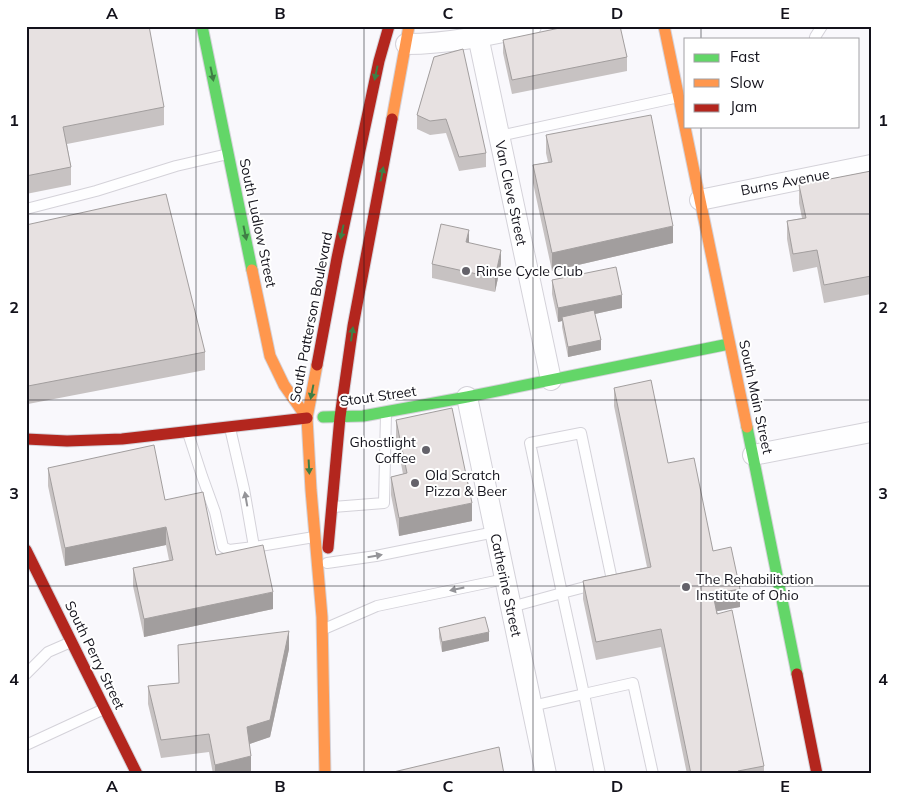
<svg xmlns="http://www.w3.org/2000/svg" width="897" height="800" font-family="Mulish,sans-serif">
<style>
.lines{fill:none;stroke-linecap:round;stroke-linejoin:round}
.lane-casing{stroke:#d4d2d9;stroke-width:12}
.street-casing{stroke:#d4d2d9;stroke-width:22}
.fast-casing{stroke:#d4d2d9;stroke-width:13}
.slow-casing{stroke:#d4d2d9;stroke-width:13}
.jam-casing{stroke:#d4d2d9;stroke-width:13}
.lane{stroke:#fefeff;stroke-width:10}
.street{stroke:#fefeff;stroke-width:20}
.fast{stroke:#63d668;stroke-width:11}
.slow{stroke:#ff974d;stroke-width:11}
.jam{stroke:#b3261e;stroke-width:11}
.wall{fill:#c7c2c2}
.shaded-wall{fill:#a29e9e}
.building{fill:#e7e1e1;stroke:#a29e9e}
.oneway{fill:#3f7e45}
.oneway2{fill:#949498}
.grid{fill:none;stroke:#13121b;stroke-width:1;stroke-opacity:0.55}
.poi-dot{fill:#64626a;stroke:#fff;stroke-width:2}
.labels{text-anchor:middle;stroke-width:4;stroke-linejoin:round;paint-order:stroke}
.street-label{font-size:14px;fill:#13121b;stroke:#fff}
.poi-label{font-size:14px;fill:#13121b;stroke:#fff;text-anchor:start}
.neatline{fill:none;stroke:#13121b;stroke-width:2}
.grid-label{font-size:16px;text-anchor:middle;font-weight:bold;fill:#13121b}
</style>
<rect width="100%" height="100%" fill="#f9f8fc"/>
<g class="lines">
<defs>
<g id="lane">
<path d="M816,39L815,37L822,26"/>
<path d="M499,136L679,97"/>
<path d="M26,209L96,191L176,166L228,154"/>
<path d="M230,428L244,489L254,547"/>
<path d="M188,433L202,476L215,512L223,547L229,550L254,547L314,537"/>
<path d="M581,433L612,580L562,593L530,443Z"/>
<path d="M333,507L384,503L386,414"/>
<path d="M327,563L376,556L495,532"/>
<path d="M511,607L562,593L584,694L532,706"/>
<path d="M324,629L377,606L505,579"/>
<path d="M26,674L48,652L71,642"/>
<path d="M26,745L104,709"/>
<path d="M600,774L584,694L633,683L653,774"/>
</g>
<g id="street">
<path d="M478,36L551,380"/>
<path d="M406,44C448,44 490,35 531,26"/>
<path d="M700,200L871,165"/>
<path d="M467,397L546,774"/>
<path d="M753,455L871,432"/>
</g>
<g id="fast">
<path d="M202,26L252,270"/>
<path d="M323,417L363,416L467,397L729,344"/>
<path d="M747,427L797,674"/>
</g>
<g id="slow">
<path d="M664,26L747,427"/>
<path d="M392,119L409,26"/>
<path d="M252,270L270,356L284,385L307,418"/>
<path d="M317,365L307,418L311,490L322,617L325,774"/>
</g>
<g id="jam">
<path d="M317,365L337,258L379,61L389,26"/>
<path d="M26,439L67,441L122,439L307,418"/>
<path d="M328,548L340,417L353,326L392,119"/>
<path d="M26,550L137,774"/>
<path d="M797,674L817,774"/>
</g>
</defs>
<!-- lane casing -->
<use href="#lane" class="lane-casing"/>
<!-- street casing -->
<use href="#street" class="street-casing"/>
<!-- fast casing -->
<use href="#fast" class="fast-casing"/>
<!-- slow casing -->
<use href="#slow" class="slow-casing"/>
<!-- jam casing -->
<use href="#jam" class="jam-casing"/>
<!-- lane -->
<use href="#lane" class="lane"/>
<!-- street -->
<use href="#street" class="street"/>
<!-- fast -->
<use href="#fast" class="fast"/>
<!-- slow -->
<use href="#slow" class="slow"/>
<!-- jam -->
<use href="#jam" class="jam"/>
</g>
<!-- wall -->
<g class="wall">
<path d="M26,26L164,107V125L67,144L71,167V185L26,194Z"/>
<path d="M503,40L627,57V71L512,94L503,53Z"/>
<path d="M434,57L486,153V167L459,171L446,133L430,135L417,129V115Z"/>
<path d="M546,135L673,243L552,271L533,183V165L548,162L546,153Z"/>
<path d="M871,171V294L824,303L817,267L793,272L787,239V221L802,218L799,203V185Z"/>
<path d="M26,225L205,352V370L28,404L26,397Z"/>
<path d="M469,243L501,264L495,292L432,278V264Z"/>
<path d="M552,280L622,308L595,314L601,350L568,357L562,327V321L558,322L552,294Z"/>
<path d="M614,388L668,463L713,551L740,607L717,611L764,766V774H687L661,647L596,660L583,599V581L647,567L614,406Z"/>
<path d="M396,420L472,521L399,536L391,495V477L403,474L396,438Z"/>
<path d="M48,468L165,500L216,555L273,609L144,637L133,586V568L169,560L166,545L65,566L48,486Z"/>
<path d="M439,628L489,641L442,652L439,637Z"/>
<path d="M178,645L289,649L270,737L249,744L251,774H213L209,752L161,758L148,704V686L179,683Z"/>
</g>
<!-- shaded-wall -->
<g class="shaded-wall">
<path d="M673,226V243L552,271V253Z"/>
<path d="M469,230V244L466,242Z"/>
<path d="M501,250V264L495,292V278Z"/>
<path d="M622,295V308L563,321L562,317V321L558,322V308Z"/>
<path d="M601,340V350L568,357V347Z"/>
<path d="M472,503V521L399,536V518Z"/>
<path d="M166,527V545L65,566V548Z"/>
<path d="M740,589V607L713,612V594Z"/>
<path d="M273,592V609L144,637V619Z"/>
<path d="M289,631V649L270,737L247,745V727Z"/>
<path d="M489,632V641L442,652V642Z"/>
<path d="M251,756V774H215V765Z"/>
</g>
<!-- building -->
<g class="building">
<path d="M26,26H149L164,107L63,127L71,167L26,176Z"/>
<path d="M569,26H620L627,57L512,80L503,40Z"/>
<path d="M463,49L486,153L459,157L446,119L430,121L417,115L434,57Z"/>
<path d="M651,115L673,226L552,253L533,165L552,162L546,135Z"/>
<path d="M871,171V276L824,285L817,250L793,254L787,221L806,218L799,185Z"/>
<path d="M166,194L205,352L28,386L26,379V225Z"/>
<path d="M441,224L469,230L466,242L501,250L495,278L432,264Z"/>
<path d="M616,267L622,295L558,308L552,280Z"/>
<path d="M594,310L601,340L568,347L562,317Z"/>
<path d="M651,380L668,463L694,458L713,551L731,547L740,589L713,594L717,614L732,610L764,766L738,771L739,774H691L661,629L596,642L583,581L651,567L614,388Z"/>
<path d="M452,408L472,503L399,518L391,477L407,473L396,420Z"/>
<path d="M154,445L165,500L203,492L216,555L263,545L273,592L144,619L133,568L173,560L166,527L65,548L48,468Z"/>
<path d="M485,617L489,632L442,642L439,628Z"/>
<path d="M289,631L270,720L247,727L251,756L215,765L209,734L161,740L148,686L179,683L178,645Z"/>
<path d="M499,747L504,774H385Z"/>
</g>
<!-- one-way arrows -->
<defs><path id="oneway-solid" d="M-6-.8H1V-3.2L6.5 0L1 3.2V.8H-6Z" transform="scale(1.25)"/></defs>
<g class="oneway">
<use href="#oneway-solid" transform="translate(376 73) rotate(102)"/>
<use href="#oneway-solid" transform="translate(212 74) rotate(78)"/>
<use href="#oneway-solid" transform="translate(382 174) rotate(-79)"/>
<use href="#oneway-solid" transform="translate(342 232) rotate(102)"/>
<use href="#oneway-solid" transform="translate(245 233) rotate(78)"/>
<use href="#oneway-solid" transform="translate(352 334) rotate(-82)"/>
<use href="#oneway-solid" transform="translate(312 392) rotate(101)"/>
<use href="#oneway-solid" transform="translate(309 467) rotate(87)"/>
</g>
<g class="oneway2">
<use href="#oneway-solid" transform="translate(246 499) rotate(-100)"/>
<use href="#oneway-solid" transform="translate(375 556) rotate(-10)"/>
<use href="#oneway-solid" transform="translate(457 589) rotate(168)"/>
</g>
<!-- grid -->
<path class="grid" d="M196,26V774M364,26V774M533,26V774M701,26V39M701,126V774M26,214H871M26,400H871M26,586H871"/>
<!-- markers -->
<g class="poi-dot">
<circle cx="466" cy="271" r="5"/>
<circle cx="426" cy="450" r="5"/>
<circle cx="415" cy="483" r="5"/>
<circle cx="686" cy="587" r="5"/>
</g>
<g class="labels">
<!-- street labels -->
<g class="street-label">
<text transform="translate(785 182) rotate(-11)" y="5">Burns Avenue</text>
<text transform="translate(511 193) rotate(78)" y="5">Van Cleve Street</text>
<text transform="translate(258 223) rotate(78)" y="5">South Ludlow Street</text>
<text transform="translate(311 317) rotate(-79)" y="5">South Patterson Boulevard</text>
<text transform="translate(378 396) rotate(-8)" y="5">Stout Street</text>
<text transform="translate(756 397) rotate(78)" y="5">South Main Street</text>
<text transform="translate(506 585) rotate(78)" y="5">Catherine Street</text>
<text transform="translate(95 655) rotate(64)" y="5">South Perry Street</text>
</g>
<!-- poi labels -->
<g class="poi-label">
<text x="476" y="276">Rinse Cycle Club</text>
<text x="416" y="447" text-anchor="end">Ghostlight<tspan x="416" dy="16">Coffee</tspan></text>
<text x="425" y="480">Old Scratch<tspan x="425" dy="16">Pizza &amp; Beer</tspan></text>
<text x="696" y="584">The Rehabilitation<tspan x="696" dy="16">Institute of Ohio</tspan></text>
</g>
</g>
<!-- border -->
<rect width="897" height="800" fill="none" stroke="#ffffff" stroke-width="55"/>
<!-- legend -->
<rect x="684" y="38" width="175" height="90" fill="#ffffff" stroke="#a1a0a4"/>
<rect x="694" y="54" width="25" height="8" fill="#63d668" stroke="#a1a0a4"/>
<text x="730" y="62" font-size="15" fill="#13121b">Fast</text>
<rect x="694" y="79" width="25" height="8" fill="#ff974d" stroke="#a1a0a4"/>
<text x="730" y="88" font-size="15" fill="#13121b">Slow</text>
<rect x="694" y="104" width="25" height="8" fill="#b3261e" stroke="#a1a0a4"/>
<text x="730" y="112" font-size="15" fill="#13121b">Jam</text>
<rect x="28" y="28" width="842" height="744" class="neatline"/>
<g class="grid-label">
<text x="112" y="19">A</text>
<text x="280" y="19">B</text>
<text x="448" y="19">C</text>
<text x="617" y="19">D</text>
<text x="785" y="19">E</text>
<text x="14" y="126">1</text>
<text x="883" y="126">1</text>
<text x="14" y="313">2</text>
<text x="883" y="313">2</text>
<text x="14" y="499">3</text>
<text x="883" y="499">3</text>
<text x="14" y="685">4</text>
<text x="883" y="685">4</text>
<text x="112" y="792">A</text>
<text x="280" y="792">B</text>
<text x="448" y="792">C</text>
<text x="617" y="792">D</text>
<text x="785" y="792">E</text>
</g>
</svg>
